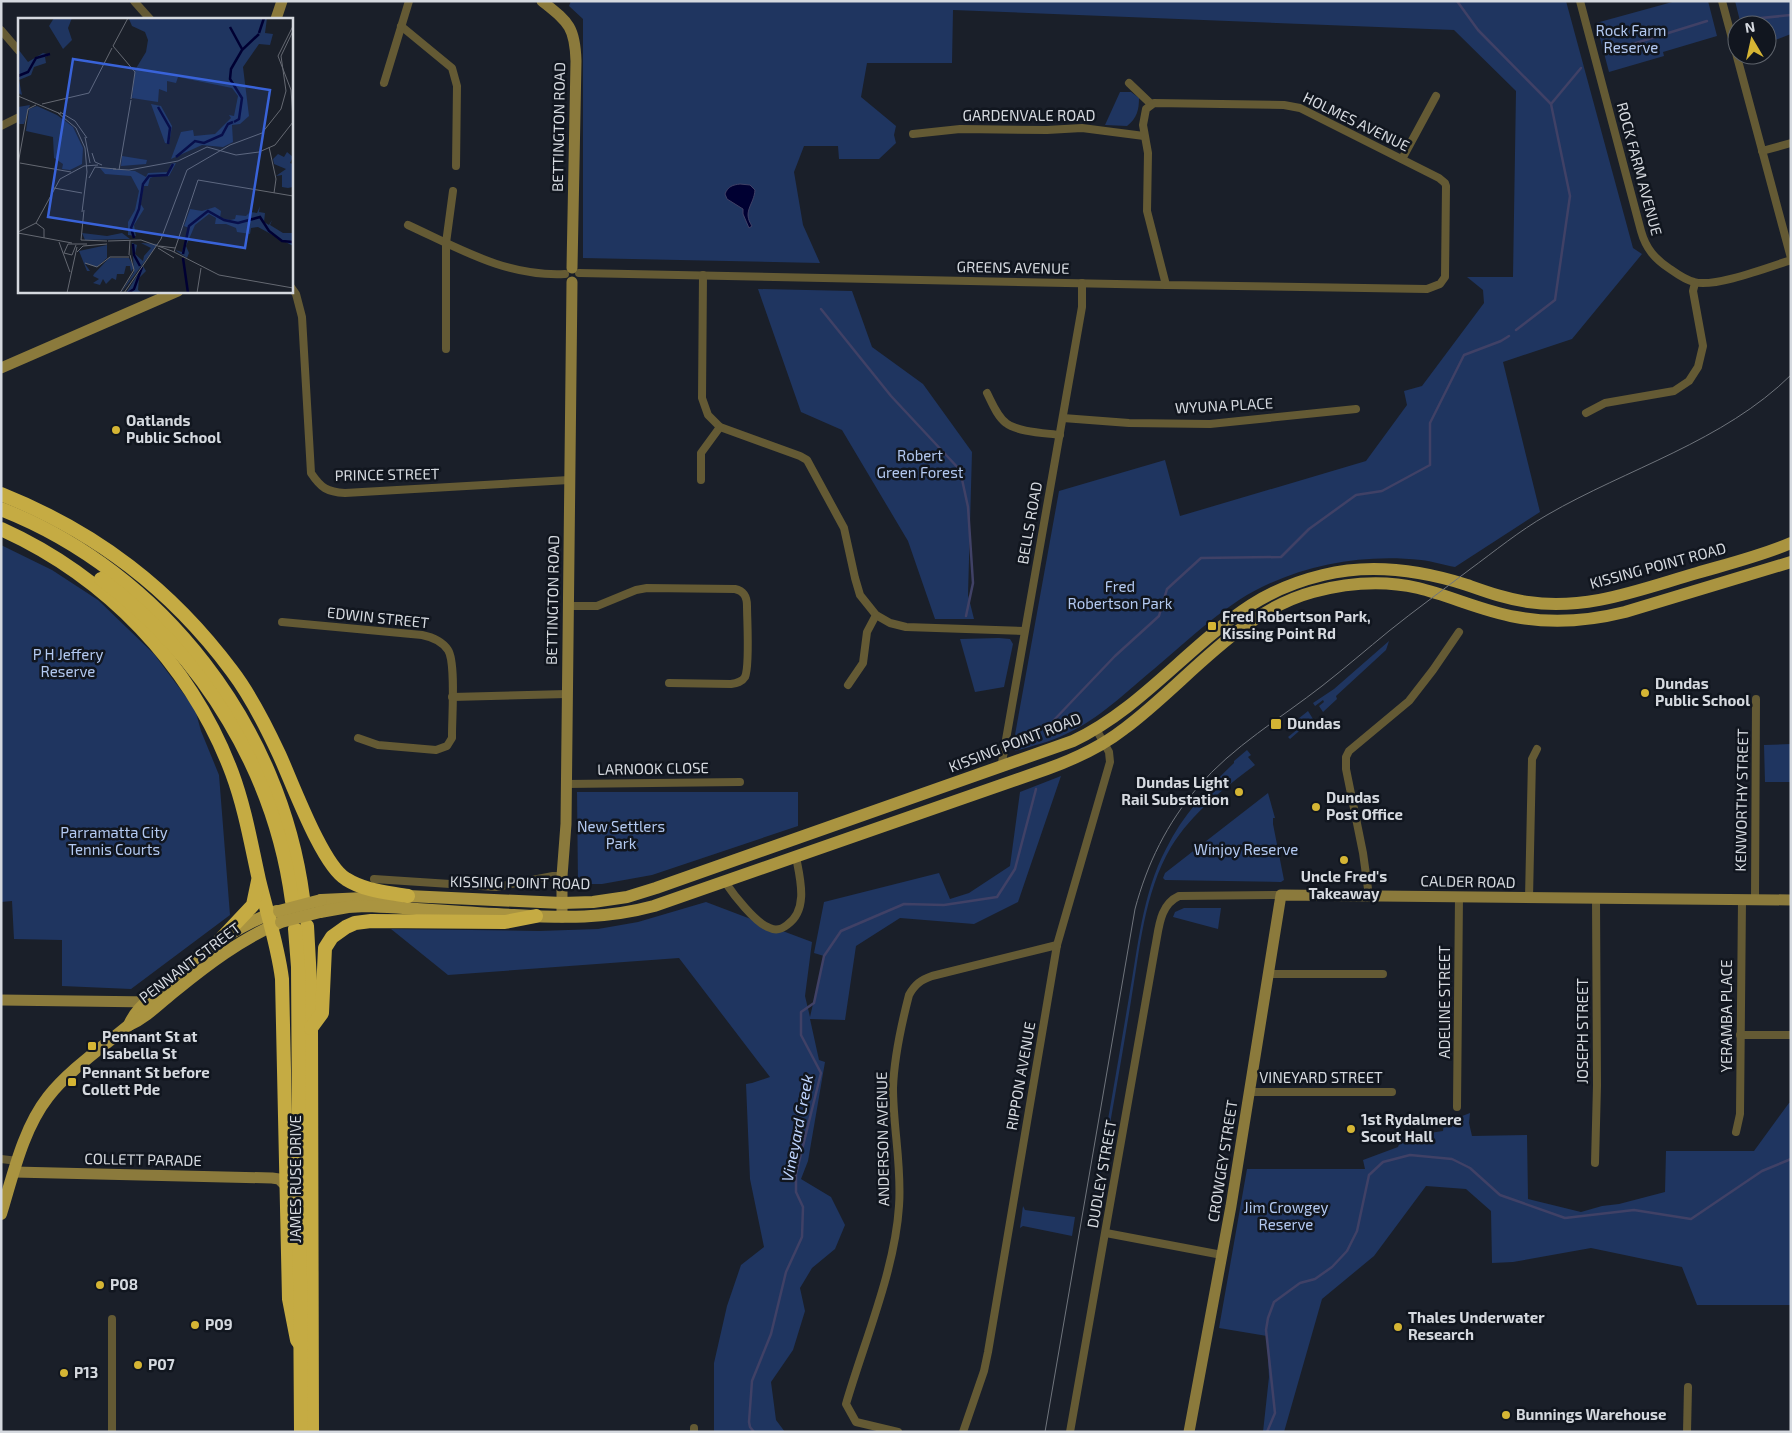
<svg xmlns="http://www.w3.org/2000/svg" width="1792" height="1433" font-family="'Exo 2',sans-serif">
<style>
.green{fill:#1f3560}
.water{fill:#000032;stroke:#404166}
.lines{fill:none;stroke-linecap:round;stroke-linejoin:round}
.stream{stroke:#404166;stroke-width:2.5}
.street{stroke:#645a34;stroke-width:8}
.secondary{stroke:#8b7a3c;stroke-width:11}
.primary{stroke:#aa9440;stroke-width:12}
.highway{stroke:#c5ab43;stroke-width:14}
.tram{stroke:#6f747c;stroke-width:1}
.primary-bridge{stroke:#aa9440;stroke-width:12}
.poi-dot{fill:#d5b534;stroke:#11161f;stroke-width:2}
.labels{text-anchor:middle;stroke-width:5;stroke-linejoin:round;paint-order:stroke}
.park-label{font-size:15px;fill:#b3c9f1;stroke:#11161f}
.street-label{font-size:15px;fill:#d5d9df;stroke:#11161f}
.poi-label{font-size:15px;font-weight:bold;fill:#d5d9df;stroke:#11161f;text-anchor:start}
.water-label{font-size:16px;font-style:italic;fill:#bed4fe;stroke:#11161f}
.inset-river{fill:none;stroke:#000032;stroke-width:2.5}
.inset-road{fill:none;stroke:#656972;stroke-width:1}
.view{fill:#3963d9;fill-opacity:0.15;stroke:#3963d9;stroke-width:2.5}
.inset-edge{fill:none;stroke:#d5d9df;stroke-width:2.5}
</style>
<rect width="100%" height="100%" fill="#1a1f29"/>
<!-- green -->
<g class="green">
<path d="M571,1H1566L1633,248L1642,254L1572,339L1503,362L1540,512L1455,567C1444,565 1432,561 1421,560C1360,553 1292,566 1239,600C1209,620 1182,645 1154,669C1126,692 1099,719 1066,734C1050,742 1032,746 1015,751L1013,746L1059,491L1165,460L1180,516L1366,461L1407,405L1404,391L1422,386L1484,303L1483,290L1467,277H1513L1516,91L1454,30L953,10L952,63H867L861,97L896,126L894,135L896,143L879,159H839L838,146H804L794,172L803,225L820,263L583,258V19L569,6Z"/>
<path d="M1676,1H1708L1717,36L1663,52L1664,56L1609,72L1596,23Z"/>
<path d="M1735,1H1791V34L1767,43V25H1741Z"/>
<path d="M1120,92H1131L1139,98C1139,110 1137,118 1127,126L1105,125Z"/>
<path d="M758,289L852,291L872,347L923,384L972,452L968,595L974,619H935L908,541L842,430L801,412Z"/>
<path d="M1,545L52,570L98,600L154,654L195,709L201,731L219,775L230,915L131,989L62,986V940L14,939L12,901L1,902Z"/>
<path d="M999,638L1010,639L1013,644L1004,687L975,692L960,639Z"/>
<path d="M1389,641L1386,650L1336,696L1337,699L1323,712L1319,706L1324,702L1323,700L1315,706L1313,703L1334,689Z"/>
<path d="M1308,711L1313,719L1290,739L1288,737L1298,729L1293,723Z"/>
<path d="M1791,744V782H1765L1764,745Z"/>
<path d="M1247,750L1251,755L1248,757L1255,765C1223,789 1192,813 1171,847C1144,893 1140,949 1131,1001C1122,1057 1112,1113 1102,1169H1101L1098,1192H1095C1107,1127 1118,1062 1129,997C1138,948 1142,894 1166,849C1182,816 1207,789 1234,763V761Z"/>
<path d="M1061,776L1018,902L974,924L900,918L856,946L845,1020L810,1019L819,1060L825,1062L808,1161L801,1179L831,1197L845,1225L835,1249L812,1268L800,1288L805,1311L793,1350L771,1382L776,1420L785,1432H714V1363L727,1306L741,1265L764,1247L750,1179L746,1084L752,1083L770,1077L679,958L448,975L391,929L539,931L598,929L638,922L706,902L812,942L805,996L810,1017L824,956L814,953L824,902L939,873L950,899L969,893L1010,866L1020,792Z"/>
<path d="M577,792H798V826L652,875L602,884H578Z"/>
<path d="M1268,793L1275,818H1273V824L1284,880L1281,882L1165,880L1163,878L1165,873Z"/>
<path d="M1184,908H1221L1218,929L1173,917L1175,912Z"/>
<path d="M1789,1103H1791V1305H1697L1682,1267L1591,1248L1513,1262L1492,1263L1491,1211L1466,1189L1426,1186L1374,1256L1322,1299L1284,1432H1263L1269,1377L1267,1336L1219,1328L1247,1169H1365L1363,1160L1398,1147L1402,1137L1443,1131L1445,1115L1457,1118L1470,1113L1469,1123L1472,1136L1527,1135L1528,1199L1581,1212L1602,1206L1619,1204L1665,1192L1666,1151H1754Z"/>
<path d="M1023,1206L1025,1210L1075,1217L1072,1236L1023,1226L1020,1228Z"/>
</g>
<!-- water -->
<path class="water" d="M740,184L750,185L755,190C754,205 742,211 752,226L749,228L743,214V209L727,199L725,194C728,186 733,185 740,184Z"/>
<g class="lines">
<!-- stream -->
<g class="stream">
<path d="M1457,1L1478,30L1551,104L1570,196L1555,300L1516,330"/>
<path d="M1742,20L1791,15"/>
<path d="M1607,52L1707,21"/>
<path d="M1551,104L1581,68"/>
<path d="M821,309L891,396L960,470L968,507L973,583L966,616"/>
<path d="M1054,720L1115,656L1159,616L1167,589L1201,558L1281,557L1309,529L1356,495L1382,491L1430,465V423L1464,355L1501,341L1509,336"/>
<path d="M754,1432L750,1427L749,1422L752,1381L771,1334L786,1272L802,1237L803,1207L796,1192V1174L821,1073L801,1035V1012L814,1003L824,956L841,931L904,904L944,905L997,897L1015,869L1036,789"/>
<path d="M1267,1432L1275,1413L1266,1330L1268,1318L1274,1302L1300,1283L1315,1279L1332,1267L1347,1251L1357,1231L1369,1175L1383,1162L1410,1155L1452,1159L1470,1168L1500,1195L1565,1218L1634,1210L1691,1219L1762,1171L1791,1159"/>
</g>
<!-- street -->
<g class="street">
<path d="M134,1L150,19"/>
<path d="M1580,1L1641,231C1646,249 1655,259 1670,269C1677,274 1685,280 1694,282C1714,288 1769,267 1791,260"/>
<path d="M1722,1L1791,258"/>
<path d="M401,26L452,68L457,86L456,166"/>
<path d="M1,30L19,51"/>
<path d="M384,83L409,1"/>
<path d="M1129,83L1151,104"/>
<path d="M1,126L19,117"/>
<path d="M913,134L960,129L1047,130L1082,128L1144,136"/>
<path d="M1762,151L1791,143"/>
<path d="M1402,159L1436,96"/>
<path d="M408,225C460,249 507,277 565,274"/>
<path d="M579,273L1166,285L1427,289L1440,284L1445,277L1446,186L1445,183L1439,178L1300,108L1284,105L1154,103L1146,109L1143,125L1148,153L1147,211L1166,285"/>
<path d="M703,275L702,398L708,415L720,427L800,456L807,460L844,528L855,578L860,595L876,615L890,623L906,627L1024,631"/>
<path d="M291,287L296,294L302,317L311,473C321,488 327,492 345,493L569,480"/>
<path d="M446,349V243L453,191"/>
<path d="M987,393C992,403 997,416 1006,423C1017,432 1045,433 1060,435"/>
<path d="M1586,413L1605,403L1674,391L1689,381L1698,367L1703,346L1693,291L1695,283"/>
<path d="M1063,418L1129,423L1210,424L1356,409"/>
<path d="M701,480V453L720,427"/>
<path d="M568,606H597L636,590L647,588L735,589C744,591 747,597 747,606C747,620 750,666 745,677C742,682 737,683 731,684L669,683"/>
<path d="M282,622L422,635C432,637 442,641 448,650C456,662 452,717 452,734V738L447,746L436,750L378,745L358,738"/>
<path d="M848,685L863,663L867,632L876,615"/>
<path d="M452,697L567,694"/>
<path d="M1001,768L1082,307V283"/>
<path d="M566,784L740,782"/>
<path d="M374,879L496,887L553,876H562"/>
<path d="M725,882C733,894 756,924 770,928C776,931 782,929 787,925C809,910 800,878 796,857"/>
<path d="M1369,896L1363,853L1346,769V757L1349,751L1409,701L1433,670L1459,632"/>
<path d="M1529,898L1532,759L1537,749"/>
<path d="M1755,900L1756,699"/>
<path d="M1269,974H1383"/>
<path d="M1740,1035H1791"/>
<path d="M1249,1092H1392"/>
<path d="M1457,1107L1459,897"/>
<path d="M1736,1132L1740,1114L1742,900"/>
<path d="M1,1159L18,1161"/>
<path d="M1595,1163L1597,1085L1596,899"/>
<path d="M1106,1233L1222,1255"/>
<path d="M112,1319V1432"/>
<path d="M694,1432V1428"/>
<path d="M898,1432L856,1422L846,1404C864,1342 895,1270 899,1206C902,1167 893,1127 893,1088C894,1060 902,1022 909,995C915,984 921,980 932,976L1057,945"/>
<path d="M963,1432L984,1371L988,1352L1057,945L1110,762L1109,752L1096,729"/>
<path d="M1070,1432L1155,948C1159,929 1159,905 1179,896L1281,895"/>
<path d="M1687,1432L1688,1387"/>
</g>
<!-- secondary -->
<g class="secondary">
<path d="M542,1C568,22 575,26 576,61L572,268"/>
<path d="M276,19L282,1"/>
<path d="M1,368L178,291"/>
<path d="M562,917V876L566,824L572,282"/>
<path d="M1,1000L152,1002"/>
<path d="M14,1172L272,1178L279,1179L287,1187"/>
<path d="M1189,1432L1231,1206L1281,895L1791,900"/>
</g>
<!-- primary -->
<g class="primary">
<path d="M321,900L408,896L562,903L593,902L627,897L656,888L1073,741C1141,709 1188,646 1251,605C1273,591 1298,581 1323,575C1372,563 1420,570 1467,585C1487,592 1506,599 1528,602C1587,611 1641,589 1697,573C1728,564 1761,556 1791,543"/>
<path d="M320,912L348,907L366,906C415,908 465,913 514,915C563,918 606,919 654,906L1047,769C1075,759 1101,747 1124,729C1185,684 1238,612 1313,592C1347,583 1383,580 1418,588C1451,596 1482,611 1516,617C1553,624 1589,621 1625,612L1791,562"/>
<path d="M129,1025C135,1011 145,1003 156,993C191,959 231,928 277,911"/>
<path d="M1,1214C13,1175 23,1129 48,1097C68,1071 104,1046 129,1025C147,1017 160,1003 175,991C207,965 241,939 279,923"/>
</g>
<!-- highway -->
<g class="highway">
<path d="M1,494C96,532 171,589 232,671C251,696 266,726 279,754C292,782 322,865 346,879C365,891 386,892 408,896"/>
<path d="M1,509C162,572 281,727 303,898"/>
<path d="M1,529C107,577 191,664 232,773C245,808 251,844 259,880C267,913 278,946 282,979L289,1299L297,1340L300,1344"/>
<path d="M101,579C204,656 275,773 292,901"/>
<path d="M307,926L310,981L311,1028L312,1432"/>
<path d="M295,929L298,967L301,1432"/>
<path d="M220,940L253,905L258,881"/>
<path d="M311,1028L322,1013L325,948L332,937L346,927L355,923L371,921L505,922L536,916"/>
</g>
<!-- tram -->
<path class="tram" d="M1045,1432L1135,909C1147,864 1167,823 1198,787C1232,747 1281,718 1322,686C1345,668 1367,649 1389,631C1415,610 1443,590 1469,570C1495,551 1519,531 1547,515C1628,468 1723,442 1791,375"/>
<!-- primary-bridge -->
<g class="primary-bridge">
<path d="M279,911L321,900"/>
<path d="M281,922L320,912"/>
</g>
</g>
<!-- markers -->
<g class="poi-dot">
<circle cx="116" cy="430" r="5"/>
<rect x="1207" y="621" width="10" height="10" rx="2.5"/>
<circle cx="1645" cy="693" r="5"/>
<rect x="1270" y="718" width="12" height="12" rx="2.5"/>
<circle cx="1239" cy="792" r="5"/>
<circle cx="1316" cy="807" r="5"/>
<circle cx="1344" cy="860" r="5"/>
<rect x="87" y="1041" width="10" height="10" rx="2.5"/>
<rect x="67" y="1077" width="10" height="10" rx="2.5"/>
<circle cx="1351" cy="1129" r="5"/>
<circle cx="100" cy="1285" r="5"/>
<circle cx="195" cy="1325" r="5"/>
<circle cx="1398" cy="1327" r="5"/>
<circle cx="138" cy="1365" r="5"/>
<circle cx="64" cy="1373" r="5"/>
<circle cx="1506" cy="1415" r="5"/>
</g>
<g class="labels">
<!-- park labels -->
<g class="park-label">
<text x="1631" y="36">Rock Farm<tspan x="1631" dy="17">Reserve</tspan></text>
<text x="920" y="461">Robert<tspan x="920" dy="17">Green Forest</tspan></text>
<text x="1120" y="592">Fred<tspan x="1120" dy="17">Robertson Park</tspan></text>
<text x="68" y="660">P H Jeffery<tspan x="68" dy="17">Reserve</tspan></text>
<text x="621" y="832">New Settlers<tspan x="621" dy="17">Park</tspan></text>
<text x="114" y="838">Parramatta City<tspan x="114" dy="17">Tennis Courts</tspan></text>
<text x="1246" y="855">Winjoy Reserve</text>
<text x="1286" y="1213">Jim Crowgey<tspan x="1286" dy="17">Reserve</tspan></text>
</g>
<!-- street labels -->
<g class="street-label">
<text x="1029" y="121">GARDENVALE ROAD</text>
<text transform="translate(1356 122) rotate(26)" y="5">HOLMES AVENUE</text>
<text transform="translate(559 127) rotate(-89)" y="5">BETTINGTON ROAD</text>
<text transform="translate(1639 169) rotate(75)" y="5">ROCK FARM AVENUE</text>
<text transform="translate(1013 268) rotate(1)" y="5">GREENS AVENUE</text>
<text transform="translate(1224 406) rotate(-3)" y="5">WYUNA PLACE</text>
<text transform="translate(387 475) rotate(-1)" y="5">PRINCE STREET</text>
<text transform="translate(1030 523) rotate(-80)" y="5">BELLS ROAD</text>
<text transform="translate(1658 566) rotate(-15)" y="5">KISSING POINT ROAD</text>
<text transform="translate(553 600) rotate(-89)" y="5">BETTINGTON ROAD</text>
<text transform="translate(378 618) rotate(6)" y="5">EDWIN STREET</text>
<text transform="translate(1015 743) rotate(-21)" y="5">KISSING POINT ROAD</text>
<text transform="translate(653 769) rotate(-1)" y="5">LARNOOK CLOSE</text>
<text transform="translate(1742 800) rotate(-89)" y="5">KENWORTHY STREET</text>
<text transform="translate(1468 882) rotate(1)" y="5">CALDER ROAD</text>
<text transform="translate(520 883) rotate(1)" y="5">KISSING POINT ROAD</text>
<text transform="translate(190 963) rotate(-37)" y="5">PENNANT STREET</text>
<text transform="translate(1445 1002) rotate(-90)" y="5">ADELINE STREET</text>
<text transform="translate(1727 1016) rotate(-90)" y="5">YERAMBA PLACE</text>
<text transform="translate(1583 1031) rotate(-90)" y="5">JOSEPH STREET</text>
<text transform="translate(1021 1076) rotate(-80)" y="5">RIPPON AVENUE</text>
<text x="1321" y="1083">VINEYARD STREET</text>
<text transform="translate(883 1139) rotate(-91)" y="5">ANDERSON AVENUE</text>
<text transform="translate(143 1160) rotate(1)" y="5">COLLETT PARADE</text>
<text transform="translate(1223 1161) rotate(-81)" y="5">CROWGEY STREET</text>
<text transform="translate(1102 1174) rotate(-80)" y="5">DUDLEY STREET</text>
<text transform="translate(296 1179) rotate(-90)" y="5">JAMES RUSE DRIVE</text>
</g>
<!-- poi labels -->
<g class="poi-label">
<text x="126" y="426">Oatlands<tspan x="126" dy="17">Public School</tspan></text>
<text x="1222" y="622">Fred Robertson Park,<tspan x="1222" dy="17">Kissing Point Rd</tspan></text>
<text x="1655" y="689">Dundas<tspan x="1655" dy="17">Public School</tspan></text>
<text x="1287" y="729">Dundas</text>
<text x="1229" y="788" text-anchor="end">Dundas Light<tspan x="1229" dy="17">Rail Substation</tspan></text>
<text x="1326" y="803">Dundas<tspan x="1326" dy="17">Post Office</tspan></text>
<text x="1344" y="882" text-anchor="middle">Uncle Fred's<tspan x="1344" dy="17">Takeaway</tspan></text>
<text x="102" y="1042">Pennant St at<tspan x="102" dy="17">Isabella St</tspan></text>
<text x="82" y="1078">Pennant St before<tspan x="82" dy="17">Collett Pde</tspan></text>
<text x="1361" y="1125">1st Rydalmere<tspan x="1361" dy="17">Scout Hall</tspan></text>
<text x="110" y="1290">P08</text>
<text x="1408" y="1323">Thales Underwater<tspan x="1408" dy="17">Research</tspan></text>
<text x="205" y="1330">P09</text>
<text x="148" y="1370">P07</text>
<text x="74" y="1378">P13</text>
<text x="1516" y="1420">Bunnings Warehouse</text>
</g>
<!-- water labels -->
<g class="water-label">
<text transform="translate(797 1128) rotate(-79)" y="6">Vineyard Creek</text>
</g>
</g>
<!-- overview -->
<g transform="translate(18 18)">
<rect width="275" height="275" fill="#1a1f29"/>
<path d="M36,0H54L50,10L54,22L45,31L31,8ZM223,0H249L247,15L255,16L252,27L241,26L225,49L231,98L222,106L214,107L215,124L205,129L184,127L153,141L163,114L175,112L176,118L197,116L213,100L211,97L216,98L220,78L214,70L160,59L158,65L149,63V74L141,71L140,84L114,80L117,52L128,34L130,22L127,14L114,8L111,1ZM0,31L10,44L25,35L32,37L27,39L28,45L16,49L13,57L1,62L4,77L0,75ZM133,86L143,88L154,108L151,126L147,125ZM12,87L6,106H0V89ZM19,88L39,97L55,109L65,130L64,146L52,152L44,151L45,146L36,140L35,119L8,113L11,91ZM269,134L275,139L272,145L275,146V169L270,170L264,169V157L258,158L268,151L256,146L255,141L260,136L266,139ZM104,138L129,142L128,146L103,148ZM158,145L151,158H138L132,160L130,168H126L122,185L126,191L116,207L118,218L110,217V204L117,192L121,173L113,158L87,156L82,150L117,153L128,159L130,155L151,154L153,146ZM242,188L241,194L247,195L246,204L251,207L254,202L252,207L265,215H275V228L240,209L233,210L232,216L219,214L218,210L208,206H197L198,200L191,196L177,207L168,228L171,235L169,240L157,232L164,234L170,215L171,210L166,208L172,191L184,193L197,189L203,193L202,200L212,202L217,201L218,197L228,198L232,194L239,195ZM64,215L89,218L104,215L112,221L67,222ZM114,225L119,227L117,236L125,243L126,238L133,230L123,225L140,226L103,275L116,254ZM89,227V240L79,249L67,246L72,253H69L61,233ZM91,240H111L116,249L113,254L112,248H108L106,256H99L98,262L94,260L88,266L85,261L82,267L75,265L81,261L75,258L76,256ZM125,248L128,253L121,260L120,272L124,275H108Z" fill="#1f3560"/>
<path class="inset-river" d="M212,9L224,31M241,15L246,0M0,58L10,54L18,40L32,36M140,89L152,110L150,126M216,104L221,101L224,80L212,61L213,51L224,32L241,16M158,139L177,123L186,125L204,117L210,106L215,104M116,220L113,210L121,191L125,166L131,158L149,157L155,146M115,226L116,237L122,248M165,236L171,208L190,193L206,202L220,205L242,199L251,213L264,223L275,224M165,240L170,275M110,275L116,271L124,249"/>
<path class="inset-road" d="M275,8L260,38L273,72L275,101M95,28L117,54L113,81M95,28L110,0M0,78L43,96M24,86L71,75L94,30M42,94L57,103L69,120M40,95L58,110L67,130L69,154L64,194M67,119L72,145M251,129L258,161L256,175M74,135L77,144L84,147M2,145L53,154M0,146L10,91L18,87M95,151L111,152L160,143L189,129L218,137L241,134L257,127L275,104M101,152L113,82M71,160L77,149L98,151M36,170L64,175M66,192L63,222L89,223M18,205L26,211V220M0,214L18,205L42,161L66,148L80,147M0,215L54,225M90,223L123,222L154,233L201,257L275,270M41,224L52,254M58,227L54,237L46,235L50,226H69M141,228L157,230M140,230L156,240M59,234L65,228L89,226M156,234L180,162L275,178M111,237L112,222M67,245L79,249L92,239H111M49,275L59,229M102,275L116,252L112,237M106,275L143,221L169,152L212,127L244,115L263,91L268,73L263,38L275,13M179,275L183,250"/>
<path class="view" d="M55,41L252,72L227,230L30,199Z"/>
<rect width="275" height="275" class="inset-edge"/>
</g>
<!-- border -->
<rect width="1792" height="1433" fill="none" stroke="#d5d9df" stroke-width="5"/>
<!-- north arrow -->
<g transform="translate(1752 40) rotate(351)"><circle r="24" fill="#11161f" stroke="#5f646c"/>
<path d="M0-4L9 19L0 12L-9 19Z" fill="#d5b534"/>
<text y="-8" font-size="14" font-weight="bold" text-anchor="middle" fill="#d5d9df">N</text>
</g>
</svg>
